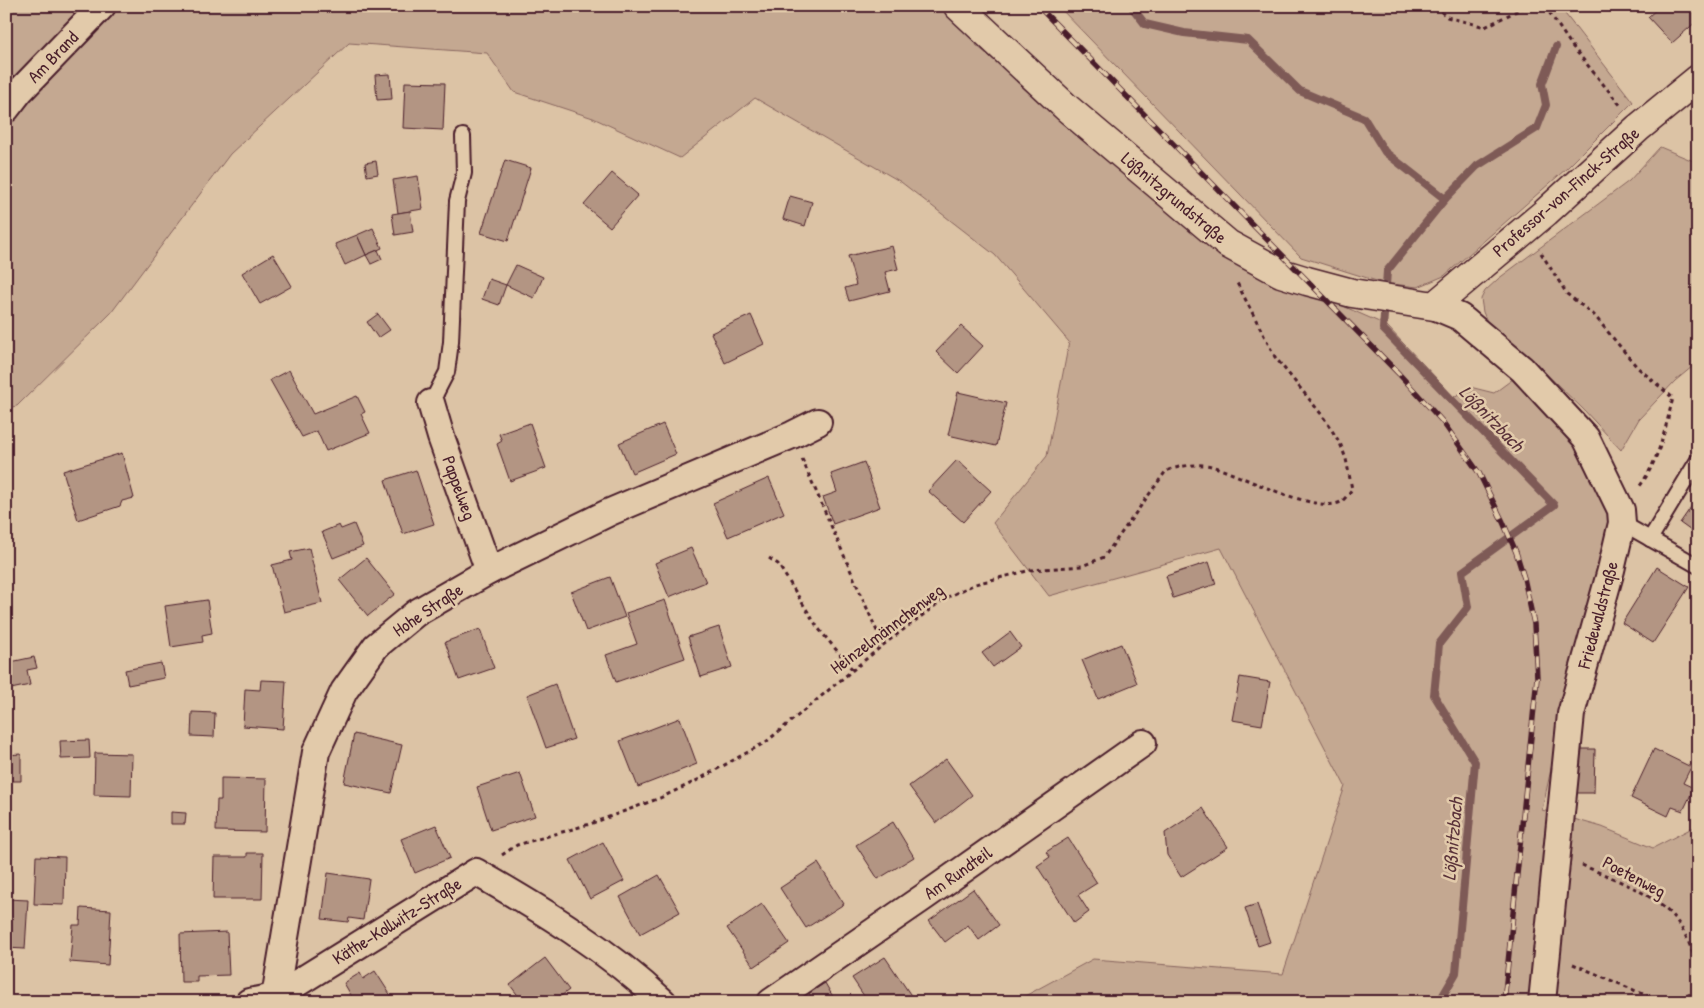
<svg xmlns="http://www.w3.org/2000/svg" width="1704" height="1008" font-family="'Patrick Hand',sans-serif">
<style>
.green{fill:#c4a891;stroke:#87645e}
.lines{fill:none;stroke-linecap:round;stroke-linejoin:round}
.stream{stroke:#7e5a57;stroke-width:8}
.building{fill:#b39583;stroke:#4a1f2b}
.service-casing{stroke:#4a1f2b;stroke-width:18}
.minor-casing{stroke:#4a1f2b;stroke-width:30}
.tertiary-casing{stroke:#4a1f2b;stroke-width:31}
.path{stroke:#4a1f2b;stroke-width:3;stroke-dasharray:4 4;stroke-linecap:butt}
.service{stroke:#e2caaa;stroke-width:14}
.minor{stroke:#e2caaa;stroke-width:26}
.tertiary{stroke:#e2caaa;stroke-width:28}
.rail-casing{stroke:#4a1f2b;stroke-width:5.5}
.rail{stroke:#e2caaa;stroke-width:4;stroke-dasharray:11;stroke-linecap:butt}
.labels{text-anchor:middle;stroke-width:5;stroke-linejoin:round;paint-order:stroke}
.street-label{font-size:18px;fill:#4a1f2b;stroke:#e2caaa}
.water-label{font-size:19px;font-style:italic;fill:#5b333a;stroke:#e2caaa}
</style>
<rect width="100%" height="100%" fill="#dcc3a5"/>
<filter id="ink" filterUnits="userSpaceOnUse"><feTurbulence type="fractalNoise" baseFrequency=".02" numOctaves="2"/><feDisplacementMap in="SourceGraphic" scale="10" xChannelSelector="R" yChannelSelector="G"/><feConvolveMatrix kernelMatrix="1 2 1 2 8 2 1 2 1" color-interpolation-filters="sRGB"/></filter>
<g filter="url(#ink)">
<!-- green -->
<g class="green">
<path d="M6,6H992L976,45L1200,233L1304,289L1386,325L1454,397L1470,387L1494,393L1517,376L1553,410L1611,501L1610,540L1586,610L1542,810L1602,827L1653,848L1698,825V1002H1014L1093,959L1283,974L1345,786L1221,548L1049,596L993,523L1047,456L1069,342L995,255L901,182L755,98L680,158L593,118L514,92L487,53L349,43L230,154L111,313L17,406L6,408Z"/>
<path d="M1058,6H1559L1633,102L1566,169L1444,276L1418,287L1383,283L1301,257Z"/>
<path d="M1660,147L1698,163V362L1675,381L1639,419L1621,450L1583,409L1538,366L1488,324L1483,312L1481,299L1485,291L1498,279L1629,181Z"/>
</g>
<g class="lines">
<!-- stream -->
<g class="stream">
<path d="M1131,6L1145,24L1184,33L1248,40L1300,91L1364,118L1385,152L1445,199L1387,271L1383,329L1554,505L1462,572L1468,607L1439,644L1434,695L1475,762L1456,973L1439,1002"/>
<path d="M1570,9L1571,6"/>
<path d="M1445,199L1477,166L1537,128L1546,105L1542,84L1556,47"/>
</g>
</g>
<!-- building -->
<g class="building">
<path d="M1660,6H1691L1698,13V20L1672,43L1648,17Z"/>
<path d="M390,74L392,99L377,100L375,75Z"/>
<path d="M405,82L445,83L443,130L403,128Z"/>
<path d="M505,160L531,168L508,241L481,233Z"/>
<path d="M376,161L378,174L367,176L365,163Z"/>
<path d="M612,173L638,195L610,227L584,205Z"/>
<path d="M418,176L423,209L398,213L393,180Z"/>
<path d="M790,196L812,202L805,226L783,219Z"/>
<path d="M410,211L413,232L395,235L392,214Z"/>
<path d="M373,228L382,248L366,255L357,235Z"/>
<path d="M357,235L366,255L345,265L335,244Z"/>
<path d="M892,246L898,269L885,272L890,291L849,301L845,288L856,285L848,256Z"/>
<path d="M378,250L382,259L371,264L366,255Z"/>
<path d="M273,254L292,286L260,304L242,273Z"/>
<path d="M516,265L543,277L534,298L506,285Z"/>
<path d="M489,279L506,285L499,305L482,299Z"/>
<path d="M378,314L390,330L378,338L367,322Z"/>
<path d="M751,315L764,344L725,363L711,333Z"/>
<path d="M961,326L983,346L958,373L936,352Z"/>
<path d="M289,370L313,414L357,396L365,412L361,414L370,433L326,451L317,431L302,437L270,380Z"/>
<path d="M958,392L1006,403L996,446L948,435Z"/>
<path d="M530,423L546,468L510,481L497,444L502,441L499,434Z"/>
<path d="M663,424L676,454L632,473L619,443Z"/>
<path d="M122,453L134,498L122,501L120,506L78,520L63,471Z"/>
<path d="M957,460L991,491L963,522L928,491Z"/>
<path d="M864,462L880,507L833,524L823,497L837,492L831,474Z"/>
<path d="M416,470L434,524L403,534L385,480Z"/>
<path d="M769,478L784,513L728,537L713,503Z"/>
<path d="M1698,497V536L1680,523Z"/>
<path d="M354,524L363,546L333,558L322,532L339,525L341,529Z"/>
<path d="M309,548L322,603L284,612L272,565L292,560L290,552Z"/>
<path d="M691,548L706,582L669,597L655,563Z"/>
<path d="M366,558L395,594L368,616L339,580Z"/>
<path d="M1209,562L1216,584L1173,598L1166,576Z"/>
<path d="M1657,567L1689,587L1653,643L1622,623Z"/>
<path d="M610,577L625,617L586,631L571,592Z"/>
<path d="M207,600L212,633L202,635L203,642L171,647L165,606Z"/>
<path d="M665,600L685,658L616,682L606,655L637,644L626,613Z"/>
<path d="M719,627L732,667L701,677L688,637Z"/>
<path d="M480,629L494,668L459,680L445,642Z"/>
<path d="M1010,632L1021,647L993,667L982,653Z"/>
<path d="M1121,644L1137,683L1098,699L1082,660Z"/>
<path d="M34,657L37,668L27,670L30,685L6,690V663Z"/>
<path d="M161,663L164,678L128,685L125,670Z"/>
<path d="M1240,677L1270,682L1262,725L1232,720Z"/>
<path d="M261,680L286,681L283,729L243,726L245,689L260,690Z"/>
<path d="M555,684L574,739L546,748L527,695Z"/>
<path d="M192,712L215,713L214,737L191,736Z"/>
<path d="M680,718L697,764L638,787L620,741Z"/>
<path d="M354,734L402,745L391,793L344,783Z"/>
<path d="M89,740L90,758L61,759L60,741Z"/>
<path d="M1575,749H1595L1594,793H1574Z"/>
<path d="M1654,749L1691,767L1683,783L1694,788L1683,811L1672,807L1668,816L1631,798Z"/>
<path d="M95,753L132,754L131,796L94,795Z"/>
<path d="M21,754V781H6V755Z"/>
<path d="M946,759L972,795L936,823L909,786Z"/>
<path d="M520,773L535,816L491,830L477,787Z"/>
<path d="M221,778L266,779L265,832L216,831L217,800H221Z"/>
<path d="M1203,808L1228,847L1181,877L1167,855L1165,833Z"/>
<path d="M171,812L186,813L185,824H171Z"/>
<path d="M893,822L914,857L878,879L856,845Z"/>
<path d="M436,825L450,858L415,873L401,839Z"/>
<path d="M1068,838L1097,883L1078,895L1089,912L1074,923L1037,866L1050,857L1046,852Z"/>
<path d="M603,842L624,881L590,899L570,860Z"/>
<path d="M247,853H263L262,899H213L214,857H247Z"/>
<path d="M36,856L65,857L64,905L34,904Z"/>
<path d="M818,863L844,904L806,928L780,888Z"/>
<path d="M328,873L369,879L363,920L349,918L348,922L322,919Z"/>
<path d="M659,875L680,912L640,934L620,897Z"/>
<path d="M973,889L999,925L979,940L968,925L945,942L929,921Z"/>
<path d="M6,899L28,900L25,949L6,948Z"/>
<path d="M762,904L789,943L754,967L727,928Z"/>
<path d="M1257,904L1270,942L1258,946L1245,908Z"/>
<path d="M81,908L111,910L108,965L70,962L73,925H80Z"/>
<path d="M227,932L229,975L197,976V982H181L180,934Z"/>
<path d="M885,957L912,997L905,1002H868L852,978Z"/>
<path d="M545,958L569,990L553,1002H523L510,985Z"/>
<path d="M375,971L395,1002H355L344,983L360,973L363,979Z"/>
<path d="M825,983L836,1002H814L809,993Z"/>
</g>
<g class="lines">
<defs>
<g id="service">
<path d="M431,403L447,372L451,342L457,201L464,173L463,136"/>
<path d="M1622,523L1698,566"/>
<path d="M1650,539L1698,460"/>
</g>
<g id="minor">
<path d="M6,109L20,91L102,6"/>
<path d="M1434,306L1460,317L1522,369L1586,438L1621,510L1622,523L1611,570L1571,714L1542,1002"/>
<path d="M431,403L441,437L489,571"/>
<path d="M275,997L316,752L344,691L376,646L416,613L489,571L610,512L792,435L818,422"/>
<path d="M249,1002L275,997L476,872C542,910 607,949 663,1002"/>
<path d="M771,1002L924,897L1143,743"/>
</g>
<path id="tertiary" d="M958,6L1067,108L1228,244L1281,273L1307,281L1352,293L1434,306L1546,212L1638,128L1698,79"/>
</defs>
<!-- service casing -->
<use href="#service" class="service-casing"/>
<!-- minor casing -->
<use href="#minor" class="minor-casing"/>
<!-- tertiary casing -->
<use href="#tertiary" class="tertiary-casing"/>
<!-- path -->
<g class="path">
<path d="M1435,6L1447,17L1485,27L1526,6"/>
<path d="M1545,6L1572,46L1621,106"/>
<path d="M1541,253L1567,294L1594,315L1637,367L1673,398C1665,429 1659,461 1639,487"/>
<path d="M802,459L883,645"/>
<path d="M769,558L778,564L818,628L853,670"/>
<path d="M502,855L517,845L590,824L660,798L694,782L766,742L883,645L944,599L975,584L1031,570L1082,566L1104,557L1166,471C1179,466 1197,463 1211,466C1237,473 1321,517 1342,501C1345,499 1349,493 1352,489L1346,459L1340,443L1322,415L1275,357L1236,281"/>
<path d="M1582,865C1613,879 1653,892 1675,919C1685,930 1693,953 1698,967"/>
<path d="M1573,964L1657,1000L1670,1002"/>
<path d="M1672,1002L1698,991"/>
</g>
<!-- service -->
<use href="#service" class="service"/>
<!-- minor -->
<use href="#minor" class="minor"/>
<!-- tertiary -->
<use href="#tertiary" class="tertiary"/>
<defs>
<path id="rail" d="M1038,6L1399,374L1442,421L1479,473L1503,522L1516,552L1524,578L1534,624L1537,678L1504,1002"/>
</defs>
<!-- rail casing -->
<use href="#rail" class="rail-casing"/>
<!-- rail -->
<use href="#rail" class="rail"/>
</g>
</g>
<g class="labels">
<!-- street labels -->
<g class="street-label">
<text transform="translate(53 57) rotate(-46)" y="6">Am Brand</text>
<text transform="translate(1566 192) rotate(-41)" y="6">Professor-von-Finck-Straße</text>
<text transform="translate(1174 198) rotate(40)" y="6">Lößnitzgrundstraße</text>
<text transform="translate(459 488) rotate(70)" y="6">Pappelweg</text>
<text transform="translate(428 610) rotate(-34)" y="6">Hohe Straße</text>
<text transform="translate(1598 615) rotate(-75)" y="6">Friedewaldstraße</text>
<text transform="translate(887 629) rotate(-37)" y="6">Heinzelmännchenweg</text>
<text transform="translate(958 873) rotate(-35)" y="6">Am Rundteil</text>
<text transform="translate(1634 877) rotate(28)" y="6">Poetenweg</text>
<text transform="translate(397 921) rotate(-32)" y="6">Käthe-Kollwitz-Straße</text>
</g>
<!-- water labels -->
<g class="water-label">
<text transform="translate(1492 418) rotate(46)" y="7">Lößnitzbach</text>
<text transform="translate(1452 839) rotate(-85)" y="7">Lößnitzbach</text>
</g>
</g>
<!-- margin -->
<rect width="1704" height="1008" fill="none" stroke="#e2caaa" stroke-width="25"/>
<rect x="12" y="12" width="1679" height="983" fill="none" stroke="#4a1f2b" stroke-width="2" filter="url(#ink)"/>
</svg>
